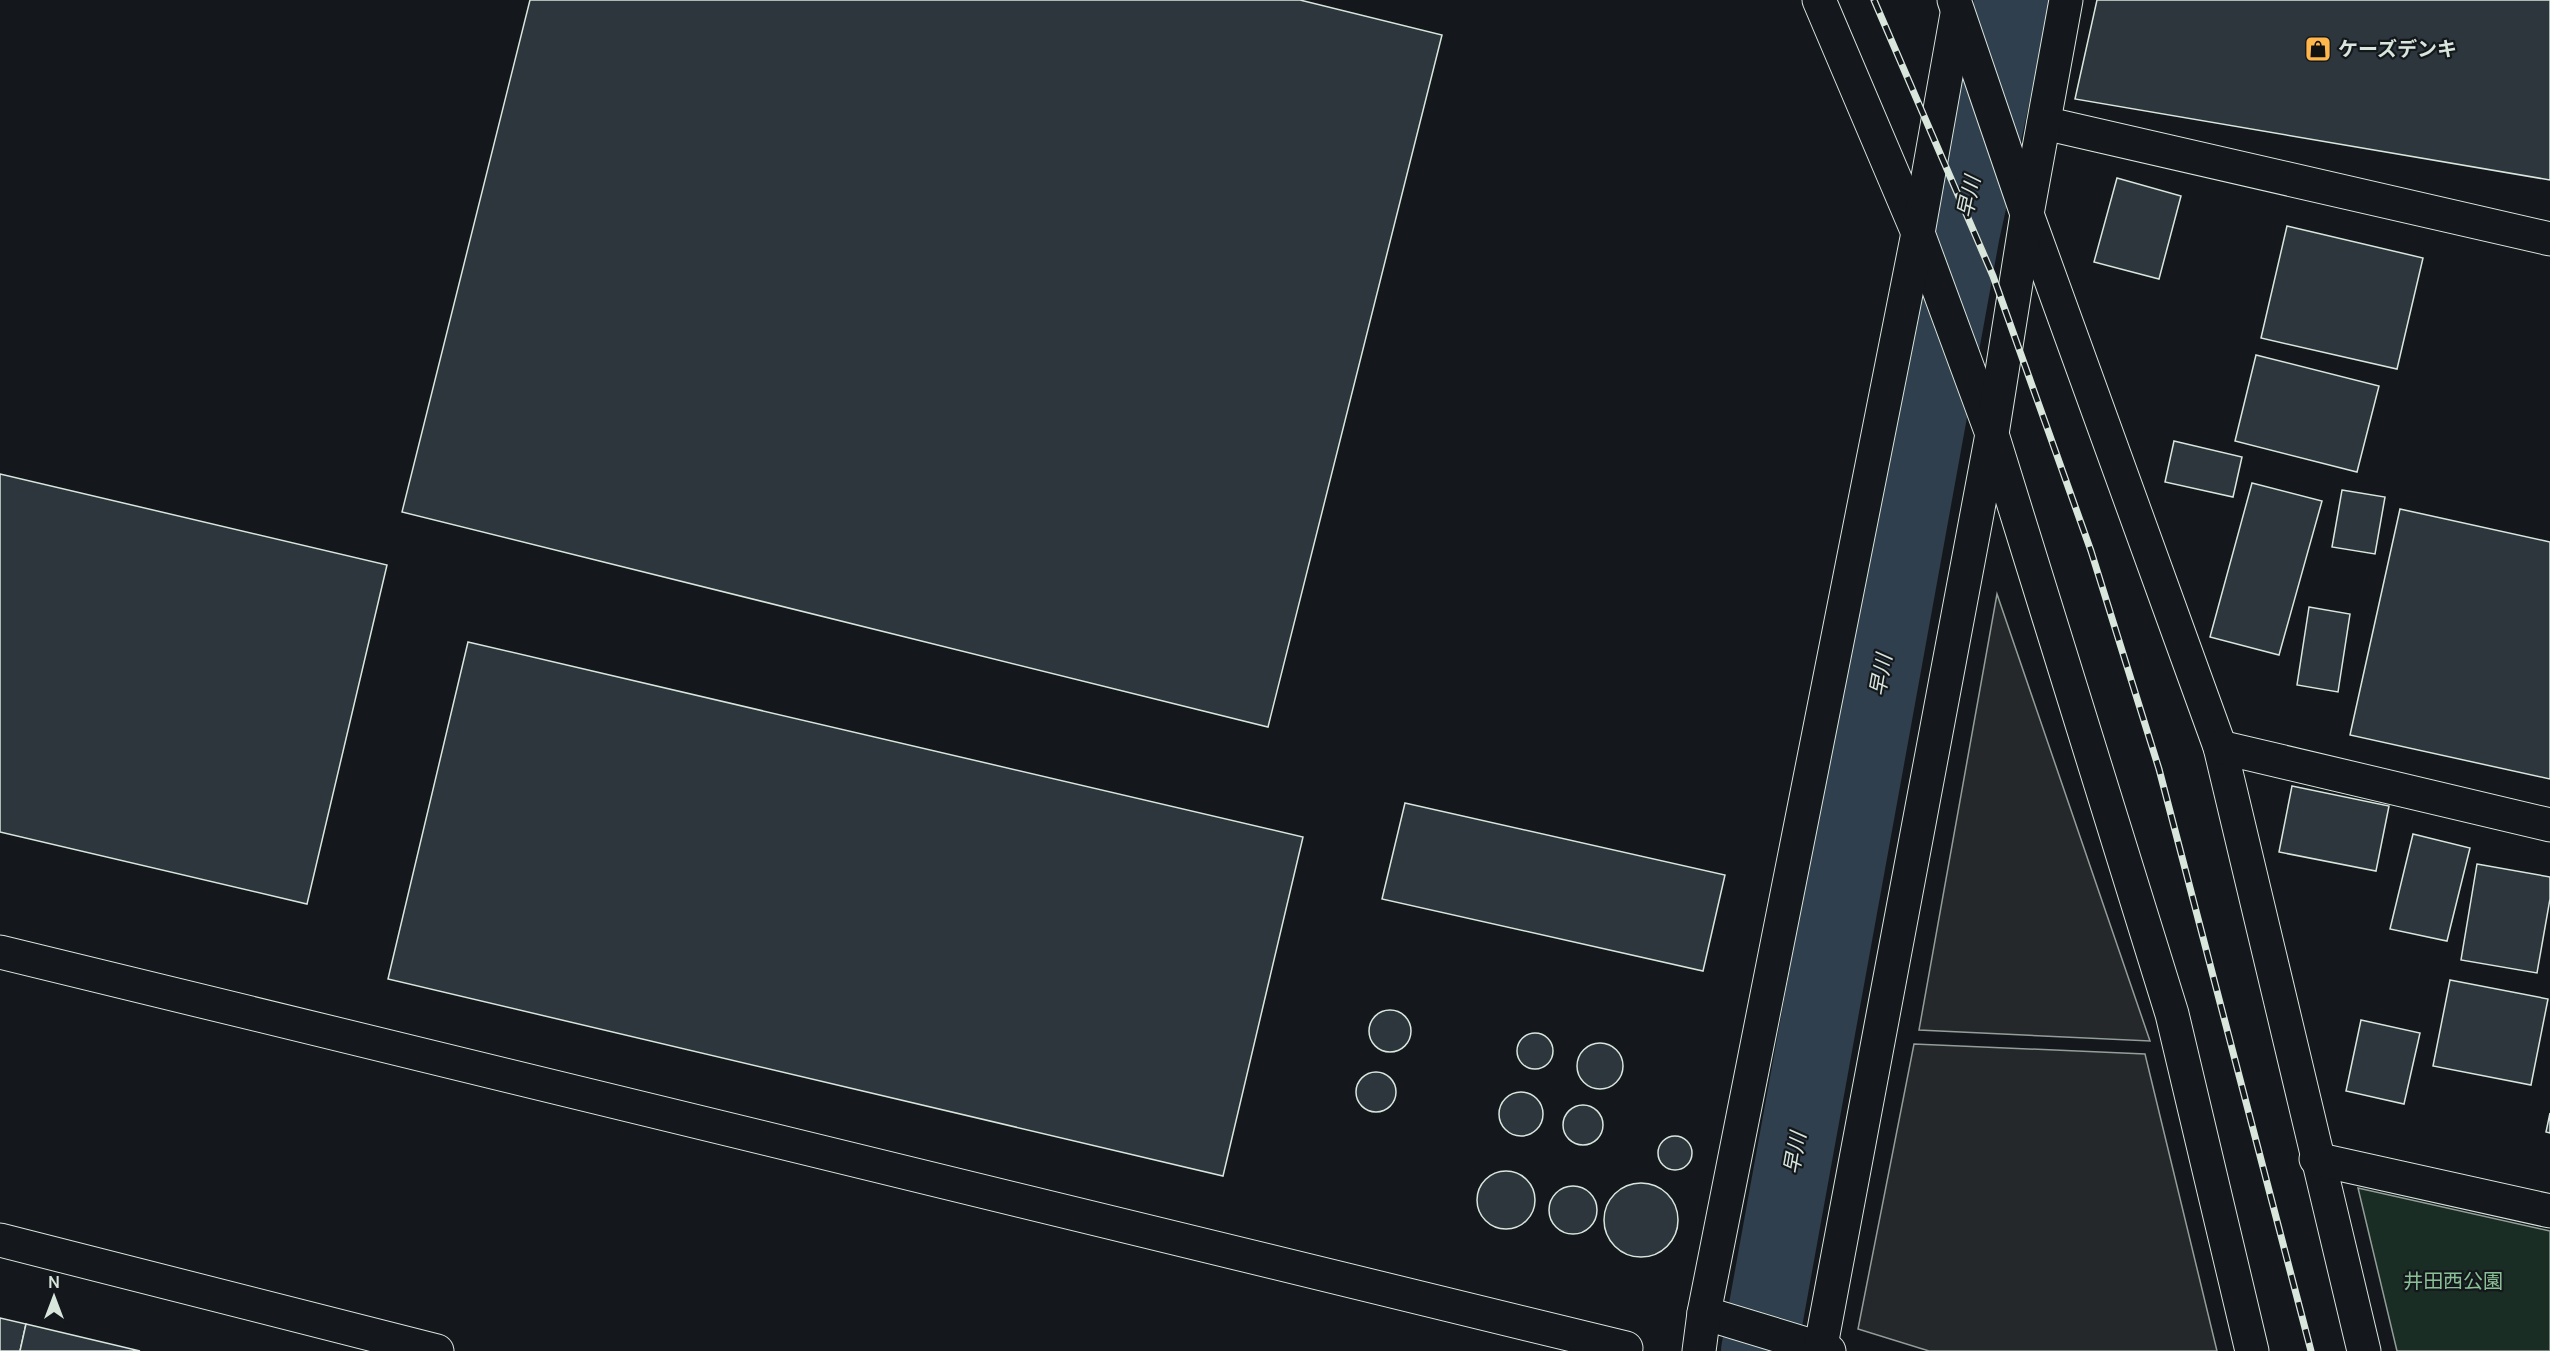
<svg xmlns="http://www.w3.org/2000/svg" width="2550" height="1351" font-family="Manrope,'Noto Sans JP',sans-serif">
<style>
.green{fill:#1a2d24;stroke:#939e99;stroke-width:1.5}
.parking{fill:#24282b;stroke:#939e99;stroke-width:1.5}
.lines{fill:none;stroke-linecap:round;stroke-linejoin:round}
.river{stroke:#2f3f4d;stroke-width:76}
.building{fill:#2c363c;stroke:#d8e6dc;stroke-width:1.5}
.minor-casing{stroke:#d8e6dc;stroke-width:35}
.minor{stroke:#14181c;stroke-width:33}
.rail-casing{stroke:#d8e6dc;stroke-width:7}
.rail{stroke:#14181c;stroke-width:4.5;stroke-dasharray:14;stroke-linecap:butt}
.labels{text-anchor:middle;stroke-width:4.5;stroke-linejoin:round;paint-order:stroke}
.poi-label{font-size:20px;font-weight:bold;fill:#d8e6dc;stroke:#14181c;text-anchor:start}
.park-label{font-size:20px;fill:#8ac095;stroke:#14181c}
.water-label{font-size:21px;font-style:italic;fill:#d8e6dc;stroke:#14181c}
</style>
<rect width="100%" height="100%" fill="#14181c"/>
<!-- green -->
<path class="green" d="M2358,1188L2550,1231V1351H2397Z"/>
<!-- parking -->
<g class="parking">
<path d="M1997,594L2150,1041L1919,1030Z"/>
<path d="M1914,1044L2145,1054L2217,1351H1929L1858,1329Z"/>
</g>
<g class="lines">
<!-- river -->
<path class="river" d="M1759,1351L1962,232L2013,0"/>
</g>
<!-- building -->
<g class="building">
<path d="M530,0H1300L1442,35L1268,727L402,512Z"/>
<path d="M2097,0H2550V180L2075,99Z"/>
<path d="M2117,178L2181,196L2159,279L2094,262Z"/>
<path d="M2287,226L2423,258L2397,369L2261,338Z"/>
<path d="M2256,355L2379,386L2357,472L2235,441Z"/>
<path d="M2174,441L2242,457L2233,497L2165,482Z"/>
<path d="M0,474L387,565L307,904L0,832Z"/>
<path d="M2252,483L2322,501L2279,655L2210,637Z"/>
<path d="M2342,490L2385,497L2375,554L2332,547Z"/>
<path d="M2400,509L2550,542V779L2350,735Z"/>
<path d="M2309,607L2350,614L2338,692L2297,685Z"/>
<path d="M468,642L1303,837L1223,1176L388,979Z"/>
<path d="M2292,786L2389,806L2376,871L2279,852Z"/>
<path d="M1405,803L1725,875L1703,971L1382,899Z"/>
<path d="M2413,834L2470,848L2447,941L2390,929Z"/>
<path d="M2477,864L2550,877V899L2537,973L2461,960Z"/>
<path d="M2450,980L2548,999L2531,1085L2433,1066Z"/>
<circle cx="1390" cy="1031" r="21"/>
<path d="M2361,1020L2420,1033L2404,1104L2346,1091Z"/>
<circle cx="1535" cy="1051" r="18"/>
<circle cx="1600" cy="1066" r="23"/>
<circle cx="1376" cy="1092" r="20"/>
<circle cx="1521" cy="1114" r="22"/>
<circle cx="1583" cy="1125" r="20"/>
<path d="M2550,1113V1133L2546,1132Z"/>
<circle cx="1675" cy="1153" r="17"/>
<circle cx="1506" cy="1200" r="29"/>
<circle cx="1641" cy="1220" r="37"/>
<circle cx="1573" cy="1210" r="24"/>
<path d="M0,1318L26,1324L20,1351H0Z"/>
<path d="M26,1324L140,1351H20Z"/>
</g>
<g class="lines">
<defs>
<g id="minor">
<path d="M1819,0L1918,233L1992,434L2172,1014L2252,1351"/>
<path d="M1954,0L2027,214L2220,747L2364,1351"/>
<path d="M2044,123L2550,239"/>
<path d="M2220,747L2550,825"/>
<path d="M0,952L1626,1348"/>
<path d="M2316,1159L2550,1211"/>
<path d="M0,1240L437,1351"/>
<path d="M1704,1313L1829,1351"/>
<path d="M1699,1351L1704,1313L1918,233L1957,14"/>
<path d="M1820,1351L1992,434L2027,214L2066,0"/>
</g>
</defs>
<!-- minor casing -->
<use href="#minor" class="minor-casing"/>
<!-- minor -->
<use href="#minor" class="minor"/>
<defs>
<path id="rail" d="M1874,0L1993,276L2091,551L2159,769L2311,1351"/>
</defs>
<!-- rail casing -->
<use href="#rail" class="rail-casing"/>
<!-- rail -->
<use href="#rail" class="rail"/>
</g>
<!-- icons -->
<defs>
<symbol id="shop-square" viewBox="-11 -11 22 22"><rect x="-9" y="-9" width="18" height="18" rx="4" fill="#ffb74d" stroke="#14181c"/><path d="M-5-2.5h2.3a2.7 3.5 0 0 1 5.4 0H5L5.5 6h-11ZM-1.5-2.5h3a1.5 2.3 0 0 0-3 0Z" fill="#111"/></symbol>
</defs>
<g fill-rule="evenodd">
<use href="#shop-square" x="2303" y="34" width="30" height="30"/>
</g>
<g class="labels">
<!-- poi labels -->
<g class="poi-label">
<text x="2338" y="56">ケーズデンキ</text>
</g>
<!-- park labels -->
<g class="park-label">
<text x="2453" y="1288">井田西公園</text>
</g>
<!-- water labels -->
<g class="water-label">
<text transform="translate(1969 197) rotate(-78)" y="7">早川</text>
<text transform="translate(1881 675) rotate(-80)" y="7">早川</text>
<text transform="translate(1795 1153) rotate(-80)" y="7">早川</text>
</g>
</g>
<!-- north arrow -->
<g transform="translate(54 1297)" stroke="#14181c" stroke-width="4.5" paint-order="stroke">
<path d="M0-4.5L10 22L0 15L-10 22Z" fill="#d8e6dc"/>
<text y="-9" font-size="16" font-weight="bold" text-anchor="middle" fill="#d8e6dc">N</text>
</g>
</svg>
